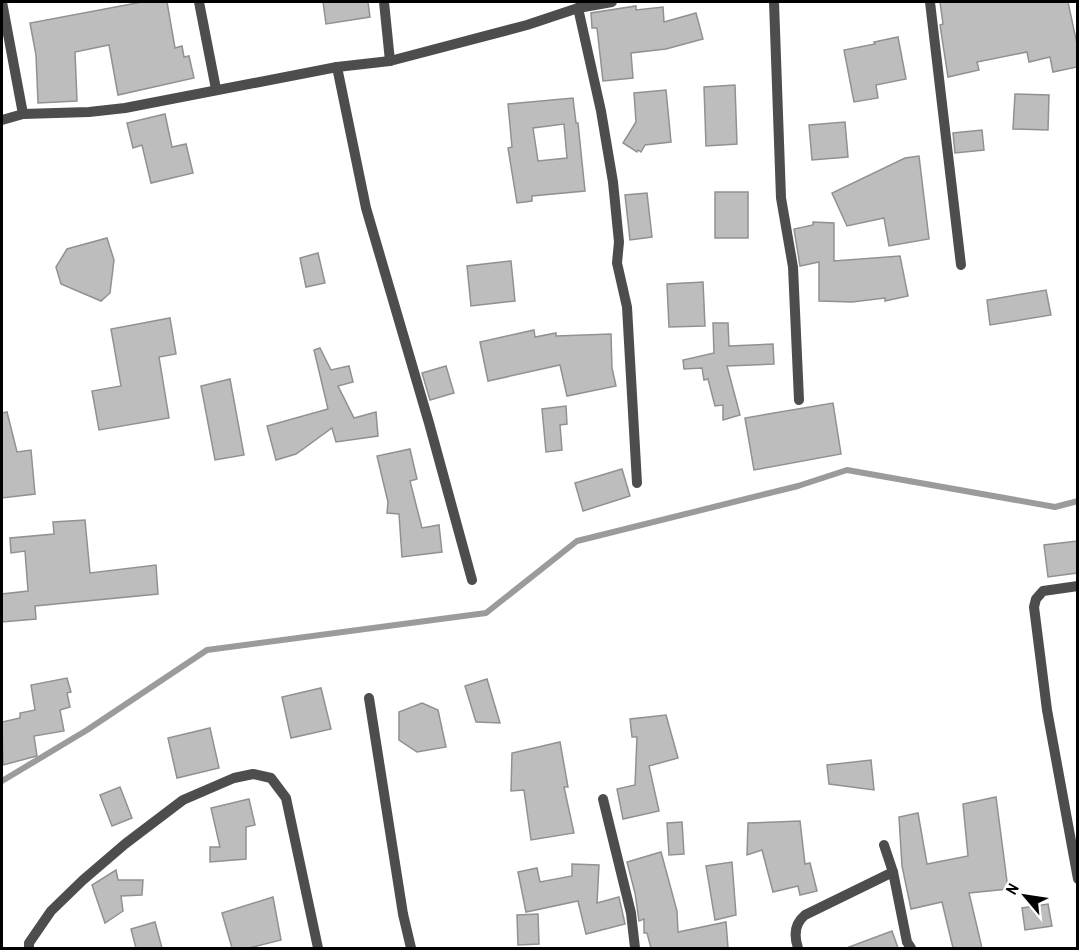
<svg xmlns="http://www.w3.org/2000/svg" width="1079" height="950" font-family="'Archivo Narrow',sans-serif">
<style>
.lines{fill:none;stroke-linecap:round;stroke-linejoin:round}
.stream{stroke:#9b9b9b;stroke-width:6}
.building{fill:#bdbdbd;stroke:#919191;stroke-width:1.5;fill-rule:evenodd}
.minor{stroke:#4d4d4d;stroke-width:10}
</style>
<rect width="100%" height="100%" fill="#fff"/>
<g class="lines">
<!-- stream -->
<path class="stream" d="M2,781L87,730L207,650L486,613L577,541L798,486L847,470L1055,507L1078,501"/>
</g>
<!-- building -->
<g class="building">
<path d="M142,2H167L175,48L182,46L184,57L189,56L194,78L118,95L109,45L75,52L77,101L38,103L36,55L30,23Z"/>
<path d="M323,2H368L370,17L326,24Z"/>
<path d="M940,2H1068L1077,44V67L1053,72L1050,57L1029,62L1027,52L977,62L979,70L948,77L940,25L943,24Z"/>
<path d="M636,6V10L663,7L664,22L696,13L703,39L666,49L631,53L633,78L603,81L597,28H592L591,13Z"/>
<path d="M898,37L906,79L876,85L878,98L854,102L844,50L875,44L874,42Z"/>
<path d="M735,85L737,144L706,146L704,87Z"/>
<path d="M666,90L671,142L645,145L641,152L638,150L637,152L623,143L636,122L634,93Z"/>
<path d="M1015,94L1049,95L1048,130L1013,129Z"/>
<path d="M573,98L576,123H578L585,191L532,196V201L517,203L508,148L512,147L508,104ZM564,124L567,158L538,161L533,128Z"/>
<path d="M165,114L172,147L186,144L193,173L151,183L142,145L133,148L127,123Z"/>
<path d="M845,122L848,157L812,160L809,125Z"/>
<path d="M982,130L984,150L955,153L953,133Z"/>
<path d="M919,156L929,239L889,246L884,218L847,226L832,193L905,158Z"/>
<rect x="715" y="192" width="33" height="46"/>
<path d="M647,193L652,237L630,240L625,195Z"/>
<path d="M813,222L834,223V261L900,256L908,296L885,301V298L852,302L819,301V262L800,266L794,229L813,225Z"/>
<path d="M107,238L114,260L110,293L101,301L61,284L56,267L67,249Z"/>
<path d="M318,253L325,283L306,287L300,258Z"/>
<path d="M511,261L515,301L471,306L467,266Z"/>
<path d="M703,282L705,326L669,327L667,284Z"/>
<path d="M1046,290L1051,315L990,325L987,300Z"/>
<path d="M170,318L176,354L159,357L169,418L99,430L92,391L121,386L111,329Z"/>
<path d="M713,323H728L729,346L773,344L774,364L727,366L740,415L723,420V405L715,406L708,379L704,380L702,368L684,369L683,360L714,353Z"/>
<path d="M534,330L535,337L556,333V336L611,334L612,368L616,386L567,396L560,365L488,381L480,342Z"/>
<path d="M320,348L331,370L349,366L353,382L338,386L354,418L376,412L378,436L336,442L332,428L296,454L276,460L267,426L328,409L314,350Z"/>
<path d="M446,366L454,393L430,400L422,373Z"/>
<path d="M230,379L244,455L215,460L201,386Z"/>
<path d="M833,403L841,454L754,470L745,418Z"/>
<path d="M566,406L567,424L560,425L562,450L546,452L542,409Z"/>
<path d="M7,412L17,452L31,450L35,494L2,498V413Z"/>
<path d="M410,449L417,479L410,481L422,528L439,525L442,552L402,557L399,514L387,513L388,502L377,456Z"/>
<path d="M622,469L630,496L583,511L575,483Z"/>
<path d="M85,520L90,573L156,565L158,594L35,606L36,619L2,622V594L28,591L25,551L11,553L10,538L54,534L53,522Z"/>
<path d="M1077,541V573L1048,577L1044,545Z"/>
<path d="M67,678L71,692L67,693L70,707L60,710L64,731L34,736L37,756L3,765L2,722L20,718V713L35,710L31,685Z"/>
<path d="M487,679L500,723L476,722L465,686Z"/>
<path d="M321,688L331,729L291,738L282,697Z"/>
<path d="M422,703L438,710L446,747L417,752L399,740V712Z"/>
<path d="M666,715L678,758L649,766L659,811L623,819L617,789L635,785L637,737H632L630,719Z"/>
<path d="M210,728L219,768L177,778L168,738Z"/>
<path d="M560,742L568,787H564L574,833L531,840L524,790L511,791L512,753Z"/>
<path d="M871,760L874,790L829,784L827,765Z"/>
<path d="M120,787L132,818L112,826L100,795Z"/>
<path d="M996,797L1008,889L969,893L982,948H953L942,902L911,909L902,866L899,817L918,813L927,864L968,856L963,804Z"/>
<path d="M249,799L255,825L246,827V859L210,862V847H220L211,808Z"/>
<path d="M800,821L805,864L810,863L817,891L800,895L798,886L773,892L762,850L747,855L748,823Z"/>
<path d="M682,822L684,854L669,855L667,823Z"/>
<path d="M661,852L677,911L678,932L726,922L728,948H651L647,933H644V919L639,921L635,893L627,862Z"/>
<path d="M732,862L736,915L715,920L706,866Z"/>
<path d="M572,864L599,865L597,903L619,897L625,924L586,934L578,901L526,912L518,872L537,868L540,882L572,876Z"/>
<path d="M116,870L118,880H143L142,895L121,896L123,911L105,923L92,885Z"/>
<path d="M273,897L281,940L249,948H232L222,913Z"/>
<path d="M1048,904L1052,926L1025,930L1022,908Z"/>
<path d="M538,914L539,944L518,945L517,915Z"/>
<path d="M155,922L162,948H136L131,929Z"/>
<path d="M892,931L898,948H850L849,947Z"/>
</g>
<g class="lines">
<!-- minor -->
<g class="minor">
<path d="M2,2L23,114"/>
<path d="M199,2L216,89"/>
<path d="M384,2L390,61"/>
<path d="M774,2L781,198L793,267L799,400"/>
<path d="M930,2L961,265"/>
<path d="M578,8L601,111L613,182L619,242L617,263L627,307L637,483"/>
<path d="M337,67L366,208L429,423L472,580"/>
<path d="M2,120L23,114L89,112L125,108L337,67L390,61L527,25L578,8L612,2"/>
<path d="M1078,586L1043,591L1036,599L1034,607L1047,710L1078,879"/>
<path d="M369,698L403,914L411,948"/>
<path d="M603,799L631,913L635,948"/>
<path d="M893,872L907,942L911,948"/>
<path d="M29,948V943L51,911L83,880L125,844L183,800L234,778L253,774L271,778L286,798L318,948"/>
<path d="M798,948C794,936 794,924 805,915L893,872L884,845"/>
</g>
</g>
<!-- border -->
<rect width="1079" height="950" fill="none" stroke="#000000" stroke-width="6"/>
<!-- north arrow -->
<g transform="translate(1025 896) rotate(299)" stroke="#ffffff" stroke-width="4.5" paint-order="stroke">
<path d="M0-4.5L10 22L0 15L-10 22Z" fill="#000000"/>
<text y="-9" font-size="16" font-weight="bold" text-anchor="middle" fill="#000000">N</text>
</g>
</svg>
